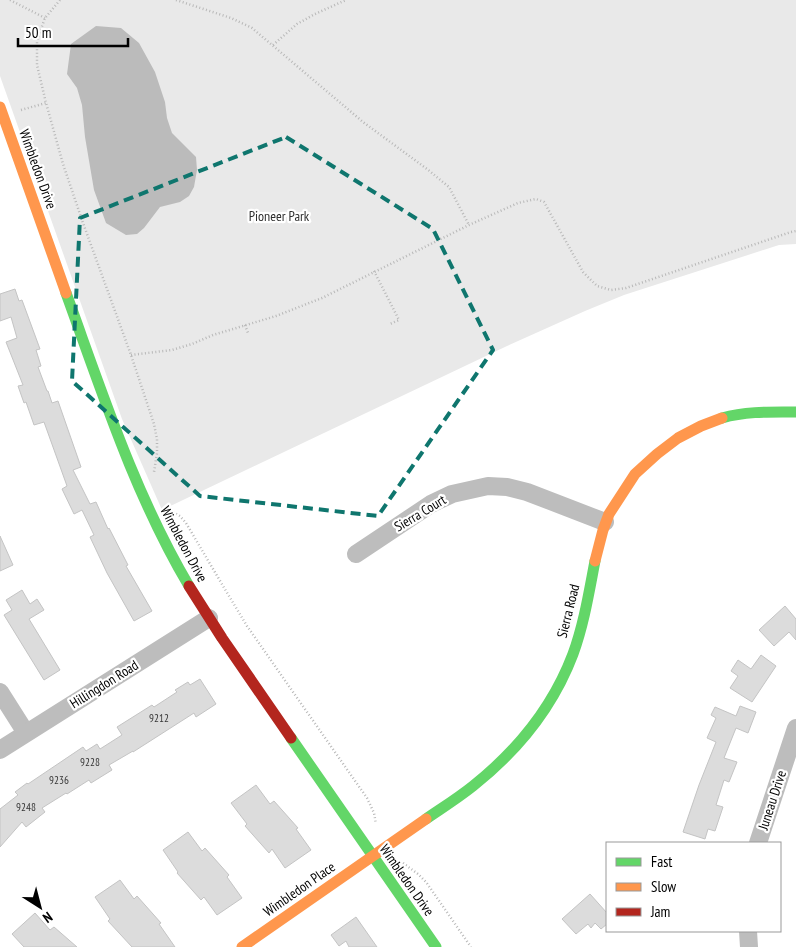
<svg xmlns="http://www.w3.org/2000/svg" width="796" height="947" font-family="'PT Sans Narrow',sans-serif">
<style>
.green{fill:#e9e9e9}
.water{fill:#bbb}
.building{fill:#dcdcdc;stroke:#c4c4c4}
.lines{fill:none;stroke-linecap:round;stroke-linejoin:round}
.path{stroke:#b8b8b8;stroke-width:2.5;stroke-dasharray:1 2.5;stroke-linecap:butt}
.street{stroke:#bdbdbd;stroke-width:18}
.fast{stroke:#63d668;stroke-width:11}
.slow{stroke:#ff974d;stroke-width:11}
.jam{stroke:#b3261e;stroke-width:11}
.marked{fill:none;stroke:#0f766e;stroke-width:4;stroke-dasharray:10 6;stroke-linejoin:round}
.labels{text-anchor:middle;stroke-width:4.5;stroke-linejoin:round;paint-order:stroke}
.number-label{font-size:11px;fill:#373737}
.street-label{font-size:14px;fill:#000;stroke:#fff}
.park-label{font-size:14px;fill:#2e2e2e;stroke:#fff}
</style>
<rect width="100%" height="100%" fill="#fff"/>
<!-- green -->
<path class="green" d="M0,0H796V244L779,245L624,295L585,311L507,346L162,510L122,419L0,76Z"/>
<!-- water -->
<path class="water" d="M96,26L121,28L139,43L155,72L165,102L167,118L172,133L196,157L197,170L194,187L189,196L180,202L160,207L144,228L137,234L126,235L106,223L94,190L85,137L82,105L77,88L67,74L71,44Z"/>
<!-- building -->
<g class="building">
<path d="M15,289L19,301L22,300L40,349L36,350L41,366L38,367L47,391H48L52,403L58,401L81,467L73,470L90,504L96,502L108,529L109,528L128,565L126,566L152,611L134,621L107,573L90,537L94,535L82,510L74,514L62,489L67,486L44,422L34,425L26,402L24,403L18,386L23,385L6,342L17,338L11,317L0,321V294Z"/>
<path d="M0,536L13,565L0,571Z"/>
<path d="M22,590L30,604L37,599L44,610L29,619L60,670L44,680L4,615L12,610L6,600Z"/>
<path d="M785,606L796,619V640L789,632L774,646L759,630Z"/>
<path d="M761,655L776,666L752,702L730,688L738,676L731,671L738,660L751,669Z"/>
<path d="M200,679L216,704L196,717L194,713L133,752V751L109,765L112,770L91,783L89,780L67,794L66,793L42,808L45,812L26,827L22,822L0,847V809L18,795L15,792L27,783L28,784L83,747L86,751L97,744L100,749L122,735L117,727L152,705L154,707L177,692L175,690L188,682L190,685Z"/>
<path d="M740,706L756,712L748,733L736,728L724,758L737,762L729,782L724,780L716,805L723,807L715,831L708,829L705,839L683,832L699,785L716,742L707,738L716,718L711,715L715,707L736,716Z"/>
<path d="M256,785L270,804L274,801L298,828L296,829L311,850L285,868L272,849L269,853L245,826L247,824L231,803Z"/>
<path d="M188,832L202,851L205,848L229,875L227,877L242,898L217,915L204,897L201,900L177,873L178,872L163,850Z"/>
<path d="M120,880L134,899L137,896L161,923L159,924L175,947H132L108,921L110,919L95,897Z"/>
<path d="M590,894L607,913V924L601,929L595,923L591,928L588,924L576,934L562,919Z"/>
<path d="M35,913L50,930L54,927L77,947H24L12,934Z"/>
<path d="M356,917L377,947H349L346,941L339,946L331,935Z"/>
</g>
<g class="lines">
<!-- path -->
<g class="path">
<path d="M10,0L45,18"/>
<path d="M60,0L45,18L37,40V65L46,103L63,164L83,223L131,355L154,424L157,439V453L154,472"/>
<path d="M176,0L231,18L252,28L363,122L427,169L449,187L469,225"/>
<path d="M273,45L297,24L315,14L346,0"/>
<path d="M21,110L46,103"/>
<path d="M374,271L399,320L390,324"/>
<path d="M245,325L248,333"/>
<path d="M131,355L172,350L192,344L213,335L276,316L322,298L469,225L518,203L536,199L544,202L583,272L597,286L611,290L626,288L791,232L796,231"/>
<path d="M173,512L180,516L186,523L226,591L247,626L367,798L374,813L376,824"/>
<path d="M403,863L418,874L426,882L471,947"/>
</g>
<!-- street -->
<g class="street">
<path d="M356,554L431,504L452,494L488,486L507,487L527,492L605,522"/>
<path d="M0,692L26,733"/>
<path d="M0,750L209,618"/>
<path d="M758,843L796,728"/>
<path d="M748,931L749,947"/>
</g>
<!-- fast -->
<g class="fast">
<path d="M66,293C102,392 135,495 189,586"/>
<path d="M722,418C747,411 771,412 796,412"/>
<path d="M291,738L436,947"/>
<path d="M426,819C442,808 458,798 473,786C517,751 553,707 573,654C584,624 589,592 595,561"/>
</g>
<!-- slow -->
<g class="slow">
<path d="M0,107L66,293"/>
<path d="M595,561L603,530L609,514L635,474L657,454L678,438L701,426L722,418"/>
<path d="M242,947L426,819"/>
</g>
<!-- jam -->
<path class="jam" d="M189,586L222,638L291,738"/>
</g>
<!-- marked area -->
<path class="marked" d="M286,137L433,229L493,350L378,516L200,496L72,381L80,218Z"/>
<g class="labels">
<!-- number labels -->
<g class="number-label">
<text x="159" y="722">9212</text>
<text x="90" y="766">9228</text>
<text x="59" y="784">9236</text>
<text x="26" y="811">9248</text>
</g>
<!-- street labels -->
<g class="street-label">
<text transform="translate(38 169) rotate(70)" y="5">Wimbledon Drive</text>
<text transform="translate(420 513) rotate(-31)" y="5">Sierra Court</text>
<text transform="translate(184 544) rotate(62)" y="5">Wimbledon Drive</text>
<text transform="translate(568 611) rotate(-76)" y="5">Sierra Road</text>
<text transform="translate(104 684) rotate(-32)" y="5">Hillingdon Road</text>
<text transform="translate(772 800) rotate(-72)" y="5">Juneau Drive</text>
<text transform="translate(407 880) rotate(55)" y="5">Wimbledon Drive</text>
<text transform="translate(299 889) rotate(-35)" y="5">Wimbledon Place</text>
</g>
<!-- park labels -->
<g class="park-label">
<text x="279" y="221">Pioneer Park</text>
</g>
</g>
<!-- legend -->
<rect x="606" y="842" width="175" height="90" fill="#ffffff" stroke="#999999"/>
<rect x="616" y="858" width="25" height="8" fill="#63d668" stroke="#999999"/>
<text x="651" y="867" font-size="15" fill="#000000">Fast</text>
<rect x="616" y="883" width="25" height="8" fill="#ff974d" stroke="#999999"/>
<text x="651" y="892" font-size="15" fill="#000000">Slow</text>
<rect x="616" y="908" width="25" height="8" fill="#b3261e" stroke="#999999"/>
<text x="651" y="917" font-size="15" fill="#000000">Jam</text>
<!-- north arrow -->
<g transform="translate(40 907) rotate(144)" stroke="#ffffff" stroke-width="4" paint-order="stroke">
<path d="M0-4L9 19L0 12L-9 19Z" fill="#000000"/>
<text y="-8" font-size="14" font-weight="bold" text-anchor="middle" fill="#000000">N</text>
</g>
<!-- scale -->
<path d="M18 38v8h110v-8" fill="none" stroke="#000000" stroke-width="2.5"/>
<text x="25" y="38" font-size="15" fill="#000000" stroke="#ffffff" stroke-width="4" paint-order="stroke">50 m</text>
</svg>
